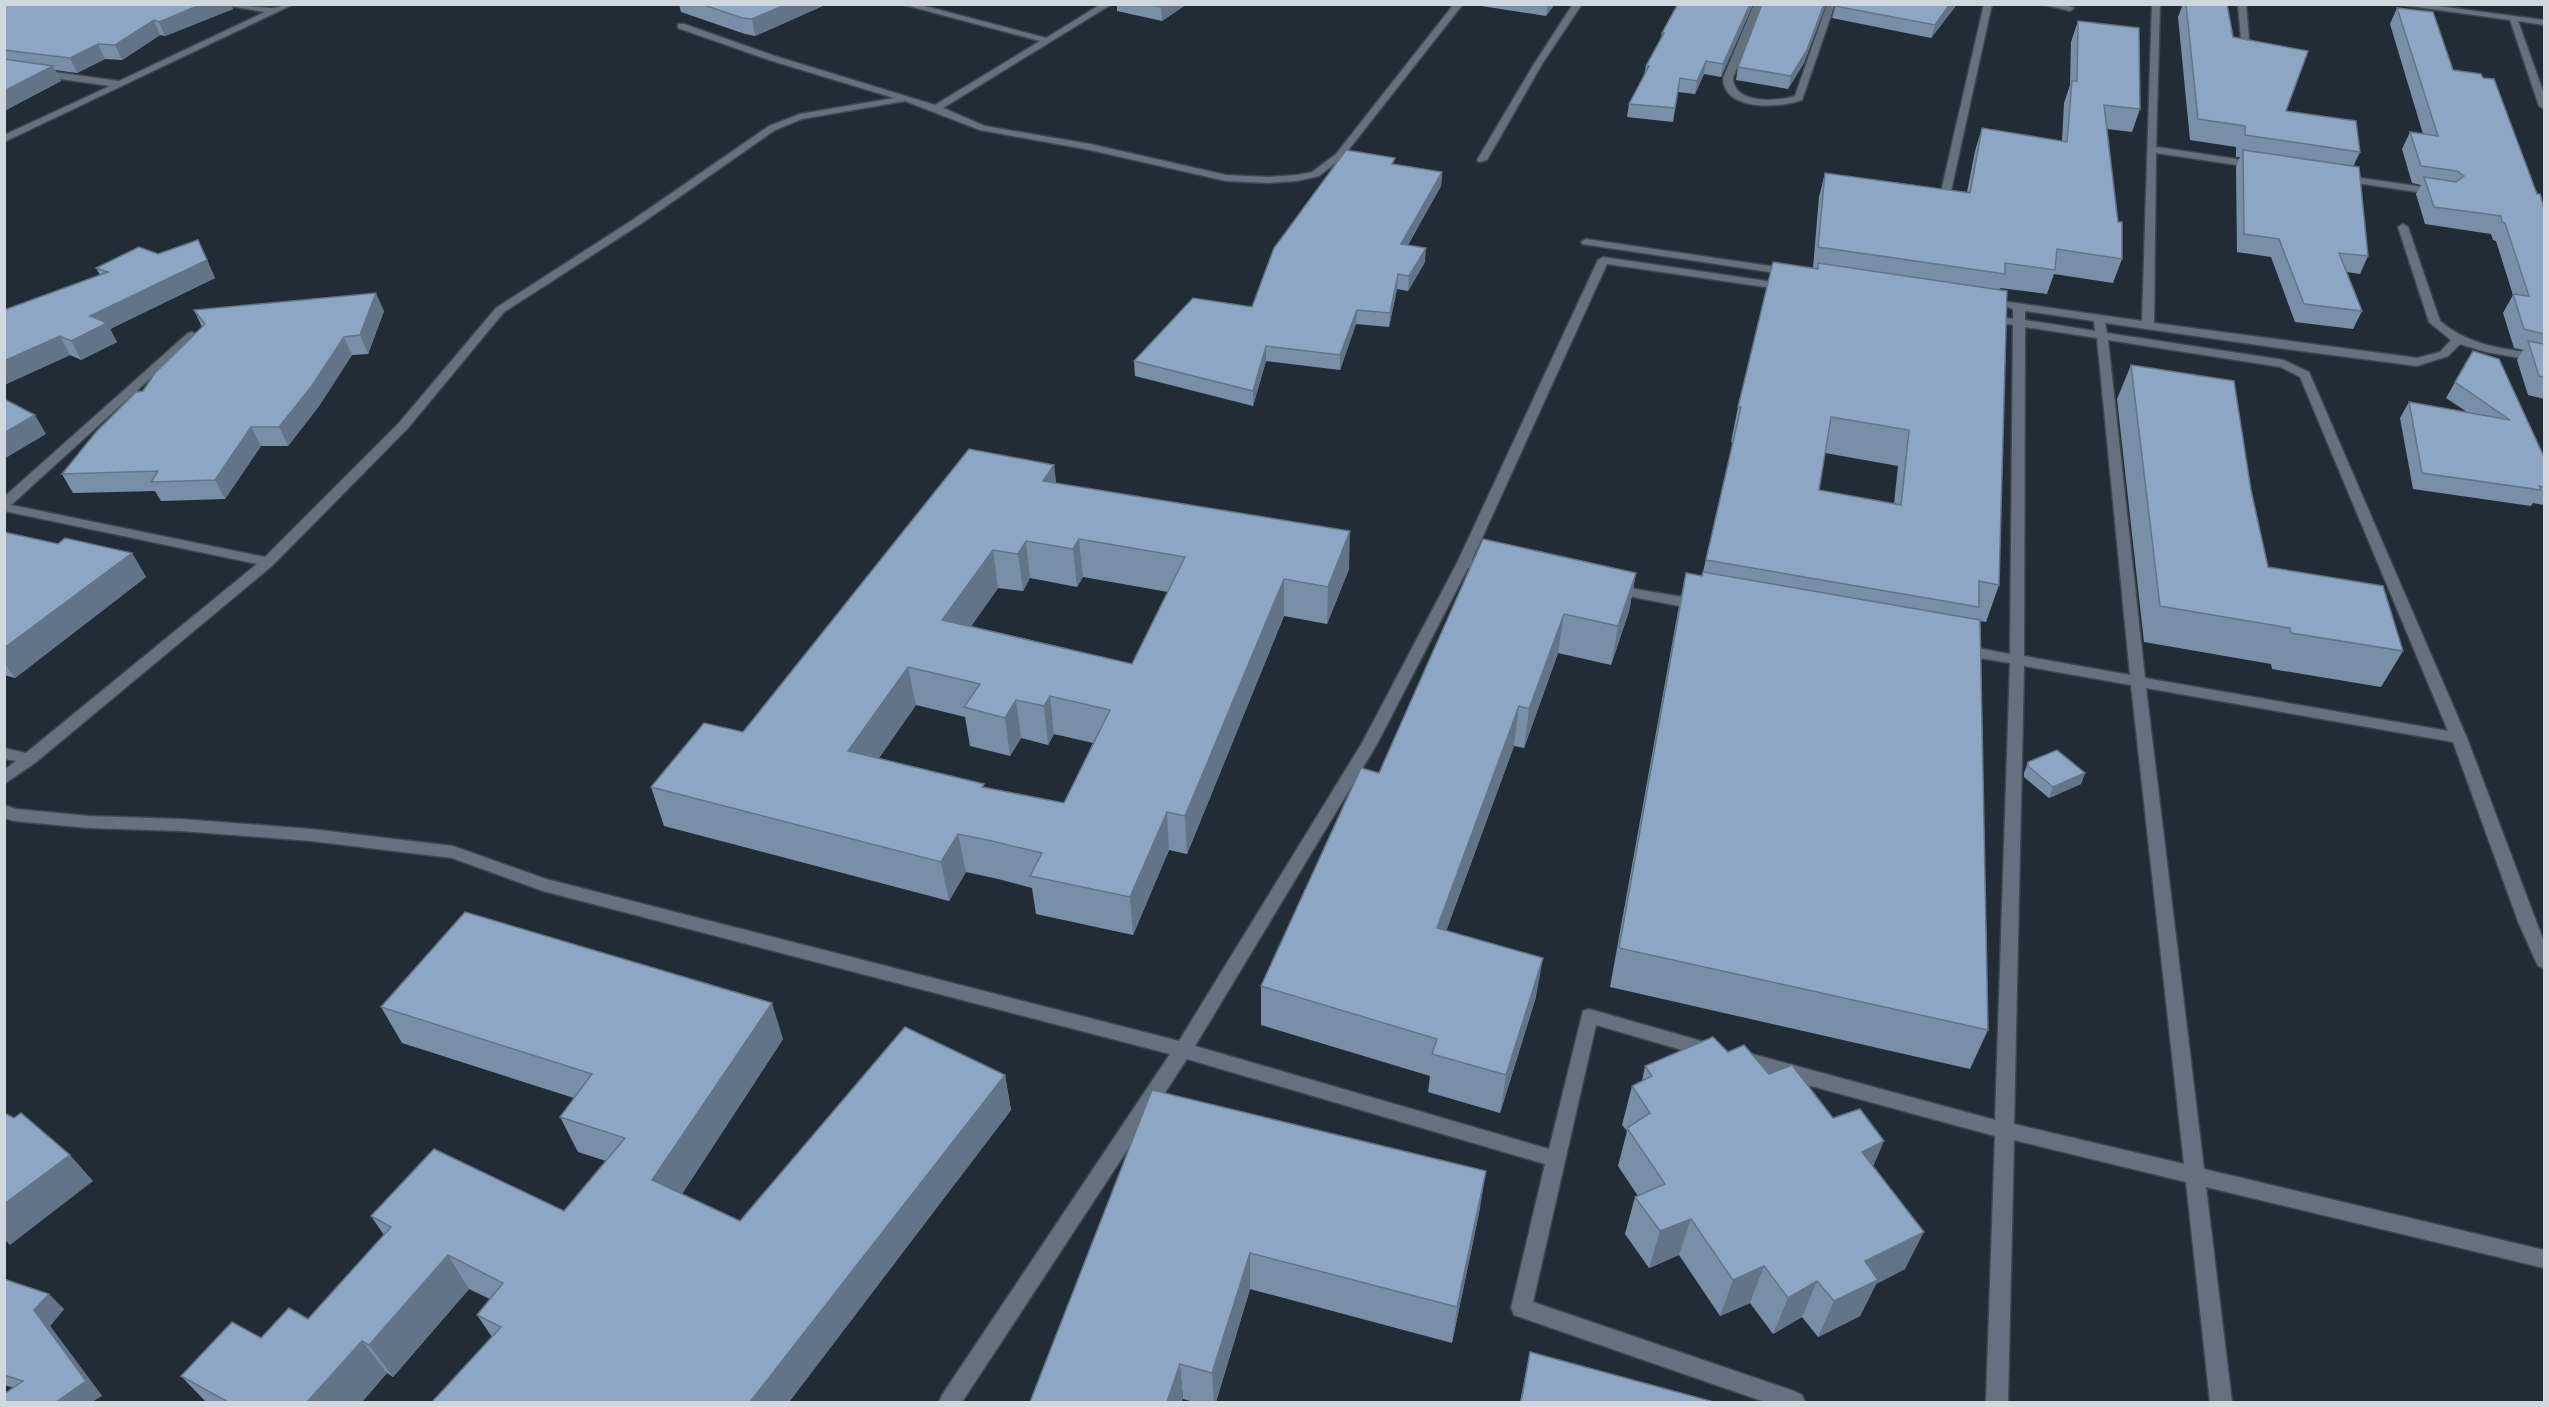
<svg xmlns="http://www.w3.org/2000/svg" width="2549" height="1407" font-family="'Nunito Sans',sans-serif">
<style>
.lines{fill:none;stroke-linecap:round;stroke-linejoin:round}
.minor-casing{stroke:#3e4750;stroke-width:3}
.minor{fill:#65717e;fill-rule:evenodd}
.wall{fill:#798fa8;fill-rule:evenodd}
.shaded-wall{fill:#637488}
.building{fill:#8da6c3;stroke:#637488;stroke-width:1.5;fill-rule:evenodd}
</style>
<rect width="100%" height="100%" fill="#222c37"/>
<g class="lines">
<defs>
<g id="minor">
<path d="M218,4C236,4 253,7 271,8C278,8 286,4 294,4L4,142V135L110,86L4,71V65L119,81L265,12Z"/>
<path d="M901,4H917L1046,38L1101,4H1112L943,108L985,126L1090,144L1226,175L1268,177L1297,175L1312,172L1336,154L1454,4H1463L1342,158L1319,176L1297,181L1268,183L1226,181L1090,150L980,130L905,101L802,119L775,130L642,223L504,312L408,428L273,565L35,763L4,784V770L16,761L4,759V748L26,753L257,564L4,511V497L188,333L192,332L198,335L11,505L265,557L399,423L496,308L634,219L769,126L800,114L894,98L769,60L678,28V24H684L775,56L935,105L1040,41Z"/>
<path d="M1573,4H1582L1542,64L1487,160L1479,162L1477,160L1534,64Z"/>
<path d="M1754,4H1762L1733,78C1734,104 1776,102 1795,96L1827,4H1835L1802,100C1780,108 1724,112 1723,78Z"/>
<path d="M1984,4H1992L1947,209L1942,212L1937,209Z"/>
<path d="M2042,4H2064L2074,8L2070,11Z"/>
<path d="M2152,4H2160L2156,147L2257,162L2262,165L2257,168L2156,153L2154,323L2417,358L2440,352L2451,340L2429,322L2398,227L2403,224L2408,227L2440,321C2470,347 2507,349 2544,355V362L2486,352L2460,344L2448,356L2417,366L2286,349L2105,323L2107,333L2284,360L2309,372L2467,738L2544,942V968L2538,966L2519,924L2453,742L2146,688L2204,1169L2544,1250V1268L2206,1187L2232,1402H2210L2186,1182L2014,1140L2008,1402H1986L1995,1136L1741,1067L1735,1064L1732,1059L1735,1054L1741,1051L1995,1120L2010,663L1961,655L1954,650L1961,645L2010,654L2013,325L1988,321L1982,318L1988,315L2013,319V309L2003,305L2009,302L2142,321ZM2025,311L2094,321L2095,331L2025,320ZM2025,327L2097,338L2130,675L2024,656ZM2108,340L2281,367L2300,377L2448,731L2145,678ZM2024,666L2131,685L2184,1164L2014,1124Z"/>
<path d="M2238,4H2246L2250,51L2246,54L2242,51Z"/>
<path d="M2395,4H2423L2544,20V25L2518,21L2544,94V109L2539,106L2510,20Z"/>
<path d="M2340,175L2438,189L2443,192L2438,195L2336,180L2335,178Z"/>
<path d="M1586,239L1790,269L1795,272L1790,275L1582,244L1581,242Z"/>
<path d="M1603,257L1786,284L1792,287L1786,290L1607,264L1472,560L1496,564L1498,567L1491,571L1468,568L1377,744L1195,1046L1549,1149L1583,1011L1589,1009L1719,1046L1722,1051L1719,1056L1713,1059L1596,1025L1533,1302L1794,1391L1802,1395L1805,1402H1765L1514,1315L1511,1308L1545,1164L1187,1059L962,1402H939L942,1395L1170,1054L543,891L452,858L311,841L181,831L89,828L14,821L4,818V805L16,809L89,816L181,819L311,829L453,846L546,879L1179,1041L1362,743L1457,563L1598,260Z"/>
<path d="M1612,585L1700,600L1707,605L1700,610L1607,592L1605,589Z"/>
</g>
</defs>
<!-- minor casing -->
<use href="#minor" class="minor-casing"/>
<!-- minor -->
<use href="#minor" class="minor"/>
</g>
<!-- wall -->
<g class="wall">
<path d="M4,4L233,9L165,36L160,35L122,60L105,59L77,73L55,70L61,81L4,111Z"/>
<path d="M679,4H827L755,36L745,34L681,12Z"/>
<path d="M1117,4H1187L1162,21L1117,11Z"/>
<path d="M1469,4H1555L1546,16Z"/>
<path d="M1677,4H1753L1721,77L1704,74L1695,94L1678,92L1673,122L1627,117L1629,104L1644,75L1646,66L1661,38L1662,33Z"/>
<path d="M1762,4H1826L1804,63L1788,89L1736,80L1738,67Z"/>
<path d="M1836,4L1955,7L1931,38L1832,18Z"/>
<path d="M2183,4H2227L2233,37L2286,111L2360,152L2353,167L2368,256L2360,274L2347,272L2362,311L2353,329L2295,322L2271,257L2237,252L2236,167L2240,157H2236V147L2190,140L2178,17Z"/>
<path d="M2397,8L2453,70L2537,194L2544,209V399L2528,395L2517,360L2523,350L2514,348L2503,313L2513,295L2496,241L2493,240L2491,234L2425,224L2416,194L2421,185L2412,183L2402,149L2410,132L2423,134L2390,24Z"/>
<path d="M2078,21L2140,109L2132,132L2107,129L2122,259L2113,283L2054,274L2047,294L2000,288L1999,290V585L1986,622L1980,621L1988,1030L1970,1069L1610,987L1678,611L1686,573L1702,576L1733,443L1731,442L1738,407L1813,268L1819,197L1825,173L1967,192L1975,151L1982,128L2062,141L2064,103L2070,85L2071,42ZM1825,453L1898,466L1894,504L1819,490Z"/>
<path d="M1395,164L1442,172L1441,186L1408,245L1425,262L1408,291L1397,289L1389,327L1356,324L1340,370L1266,361L1253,406L1135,376L1134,361L1252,307Z"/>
<path d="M198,240L215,278L110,329L117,342L81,360L70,355L4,385V310L100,275L96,268L158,254Z"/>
<path d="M194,310L384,311L368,354L352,355L319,406L288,446H261L225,499L161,501L155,491L73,493L62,474L143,391L202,327Z"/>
<path d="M2473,351L2544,457V505L2533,503L2531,506L2413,489L2400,418L2409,402L2467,412L2446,398Z"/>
<path d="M2131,365L2251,490L2268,567L2403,651L2381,687L2272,669L2271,664L2144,642L2117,399Z"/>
<path d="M1054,465L1056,483L1349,569L1327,624L1284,616L1187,854L1169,850L1133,935L1036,914L1032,888L998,879L966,872L949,901L664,826L651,787L743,732ZM1083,577L1168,592L1132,664L971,626L998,588L1023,591L1030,578L1077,587ZM916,705L965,717L970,746L1010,756L1021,738L1048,745L1054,734L1093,743L1064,803L984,787V784L879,758Z"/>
<path d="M4,532L58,544L132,553L146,577L15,678L4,675Z"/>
<path d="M1483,539L1636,573L1629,611L1611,665L1558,653L1524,748L1514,746L1446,931L1536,997L1500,1113L1428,1092L1430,1076L1261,1025V986L1379,773Z"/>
<path d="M2028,762L2085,773L2081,784L2049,798L2024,777V773Z"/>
<path d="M381,1007L783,1039L682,1194L740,1221L1005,1075L1011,1110L789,1402H432L492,1337L477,1315L490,1299L469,1289L393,1377L387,1373L362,1402H206L181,1376L261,1338L308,1319L384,1235L371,1216L564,1211L606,1161L578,1152L560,1117L574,1098L402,1043Z"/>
<path d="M1728,1052L1769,1074L1833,1118L1873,1167L1905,1269L1876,1284L1860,1316L1818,1337L1802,1317L1773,1334L1750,1303L1720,1316L1679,1255L1649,1268L1625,1234L1635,1197L1638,1196L1618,1166L1627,1131L1622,1125L1632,1086L1642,1081L1645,1066Z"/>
<path d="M1152,1090L1480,1208L1452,1343L1250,1289L1216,1402H1194L1183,1399Z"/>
<path d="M4,1279L64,1309L50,1326L102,1396L14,1388L4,1385Z"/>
<path d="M1530,1352L1714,1402H1520Z"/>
</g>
<!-- shaded-wall -->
<g class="shaded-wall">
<path d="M202,4H231L233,9L165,36L159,22Z"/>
<path d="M787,4H827L755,36L752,19Z"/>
<path d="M1166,4H1187L1162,21L1161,7Z"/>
<path d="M1548,4H1555L1546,16Z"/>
<path d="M1750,4H1753L1721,77L1723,64Z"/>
<path d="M1824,4H1826L1804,63L1788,89L1791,76Z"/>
<path d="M1950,4H1955V7L1931,38L1935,25Z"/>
<path d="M154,20L160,35L122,60L115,45Z"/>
<path d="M98,44L105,59L77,73L70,58Z"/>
<path d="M1706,61L1704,74L1695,94L1697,81Z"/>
<path d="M53,66L61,81L4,111V91Z"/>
<path d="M1442,172L1441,186L1400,258L1401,244Z"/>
<path d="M198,240L215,278L110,329L117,342L81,360L71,341L90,316Z"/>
<path d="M1426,248L1425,262L1408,291L1409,276Z"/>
<path d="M1398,274L1397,289L1389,327L1390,313Z"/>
<path d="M376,293L384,311L368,354L360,335Z"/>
<path d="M1357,310L1356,324L1340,370V355Z"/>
<path d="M60,336L70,355L4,385V361Z"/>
<path d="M344,337L352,355L319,406L288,446L279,427Z"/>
<path d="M1266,346V361L1253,406V391Z"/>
<path d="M35,415L46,434L4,459V433Z"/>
<path d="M251,427L261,446L225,499L215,480Z"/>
<path d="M1054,465L1058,502L1043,481Z"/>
<path d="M1350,531L1349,569L1327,624L1328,587Z"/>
<path d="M1079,539L1083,577L1077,587L1073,549Z"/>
<path d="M1026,541L1030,578L1023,591L1018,554Z"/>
<path d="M993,550L998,588L949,658L942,620Z"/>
<path d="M132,553L146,577L15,678L4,663V648Z"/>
<path d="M1636,573L1629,611L1611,665L1618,626Z"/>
<path d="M1284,579V616L1187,854L1185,816Z"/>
<path d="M1564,614L1558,653L1524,748L1529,709Z"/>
<path d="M908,667L916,705L857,789L848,751Z"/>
<path d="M1050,696L1054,734L1048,745L1044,706Z"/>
<path d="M1016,700L1021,738L1010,756L1005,718Z"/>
<path d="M1519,706L1514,746L1433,967L1437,928Z"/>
<path d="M2085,773L2081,784L2049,798L2053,787Z"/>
<path d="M1167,812L1169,850L1133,935L1130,897Z"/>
<path d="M958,834L966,872L949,901L941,862Z"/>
<path d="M1543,958L1536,997L1500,1113L1506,1075Z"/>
<path d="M772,1003L783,1039L668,1215L652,1180Z"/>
<path d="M1005,1075L1011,1110L789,1402H750Z"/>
<path d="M1884,1141L1868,1179L1862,1152Z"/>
<path d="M70,1155L93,1181L10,1245L4,1239V1204Z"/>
<path d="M1486,1171L1480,1208L1452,1343L1457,1307Z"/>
<path d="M1691,1219L1679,1255L1649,1268L1660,1231Z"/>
<path d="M1924,1232L1905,1269L1876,1284L1860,1316L1818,1337L1834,1301L1865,1261Z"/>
<path d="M1250,1253V1289L1216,1402H1214L1212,1373Z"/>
<path d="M448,1255L469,1289L393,1377L369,1345Z"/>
<path d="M1764,1266L1750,1303L1720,1316L1733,1280Z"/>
<path d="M1817,1281L1802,1317L1773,1334L1788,1298Z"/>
<path d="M49,1294L64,1309L50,1326L102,1396L92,1402H56L34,1310Z"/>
<path d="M362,1341L387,1373L362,1402H307Z"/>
<path d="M1180,1364L1183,1399L1182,1402H1167Z"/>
</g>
<!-- building -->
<g class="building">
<path d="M4,4H202L159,22L154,20L115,45L98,44L70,58L4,50Z"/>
<path d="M701,4H787L752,19L742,18Z"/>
<path d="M1148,4H1166L1161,7Z"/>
<path d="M1678,4H1750L1723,64L1706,61L1697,81L1680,78L1675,108L1629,104L1649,66H1646L1664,33H1662Z"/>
<path d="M1762,4H1824L1807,50L1791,76L1738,67Z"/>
<path d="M1836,4H1950L1935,25L1835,6Z"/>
<path d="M2186,4H2227L2233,37L2308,51L2286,111L2356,121L2360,152L2245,135V126L2198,119Z"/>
<path d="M2397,8L2433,12L2453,70L2481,74L2483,78L2494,79L2537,194H2540L2544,209V334L2524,329L2513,294L2529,296L2505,223L2502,222L2501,216L2434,207L2424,177L2456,182L2464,176L2457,171L2421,166L2410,132L2438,136Z"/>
<path d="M2078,21L2139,28L2140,109L2104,105L2118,222H2122V259L2057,249L2055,270L2005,263V274L1818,247L1825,173L1970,193L1982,128L2067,142L2072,81H2077Z"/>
<path d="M4,59L53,66L4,91Z"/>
<path d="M1346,150L1395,158L1392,164L1442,172L1401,244L1426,248L1409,276L1398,274L1390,313L1357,310L1340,355L1266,346L1253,391L1134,361L1193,298L1252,307L1274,248Z"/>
<path d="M2243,150L2359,167L2368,256L2339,253L2362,311L2304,304L2279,239L2244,234Z"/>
<path d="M198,240L207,260L90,316L107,323L71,341L60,336L4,361V310L108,272L96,268L139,247L158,254Z"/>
<path d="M1773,262L1818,269V263L2007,291L1999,585L1979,581V607L1706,560L1741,407H1738ZM1831,417L1909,430L1901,505L1819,490Z"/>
<path d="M376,293L360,335L344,337L311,387L279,427H251L215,480L151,482L158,471L62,474L96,432L136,392L143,391L155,373L205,324L194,310Z"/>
<path d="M2528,341L2544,344V377L2539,376Z"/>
<path d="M2473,351L2499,359L2544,457V487L2539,486L2541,490L2422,473L2409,402L2510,420L2455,382Z"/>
<path d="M2131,365L2234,381L2251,490L2268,567L2383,586L2403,651L2291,633L2290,628L2160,606Z"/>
<path d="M4,399L35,415L4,433Z"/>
<path d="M969,449L1054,465L1043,481L1350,531L1328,587L1284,579L1185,816L1167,812L1130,897L1030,876L1042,853L992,841L958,834L941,862L651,787L704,723L743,732ZM1079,539L1185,557L1132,664L942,620L993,550L1018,554L1026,541L1073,549ZM908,667L980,684L964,707L1005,718L1016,700L1044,706L1050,696L1110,710L1064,803L982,787L984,784L848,751Z"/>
<path d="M4,532L58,544L65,538L132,553L4,648Z"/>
<path d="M1483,539L1636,573L1618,626L1564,614L1529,709L1519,706L1437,928L1543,958L1506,1075L1432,1054L1437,1039L1261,986L1361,768L1379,773Z"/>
<path d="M1703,572L1980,620L1988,1030L1619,948L1686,573L1702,576Z"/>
<path d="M2057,750L2085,773L2053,787L2028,766V762Z"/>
<path d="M465,912L772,1003L652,1180L740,1221L905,1027L1005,1075L750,1402H432L501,1327L477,1315L503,1283L448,1255L369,1345L362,1341L307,1402H228L181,1376L232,1322L261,1338L289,1308L308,1319L391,1227L371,1216L434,1149L564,1211L625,1138L560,1117L592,1074L381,1007Z"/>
<path d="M1713,1037L1728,1052L1744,1045L1769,1074L1792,1065L1833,1118L1860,1109L1884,1141L1862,1152L1924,1232L1865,1261L1878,1280L1834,1301L1817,1281L1788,1298L1764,1266L1733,1280L1691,1219L1660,1231L1635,1197L1665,1184L1627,1128L1650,1113L1632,1086L1652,1076L1645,1066Z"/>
<path d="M1152,1090L1486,1171L1457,1307L1250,1253L1212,1373L1180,1364L1167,1402H1030Z"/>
<path d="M4,1113L14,1118L21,1113L70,1155L4,1204Z"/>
<path d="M4,1279L49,1294L34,1310L86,1381L56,1402H4V1394L23,1381L4,1375Z"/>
<path d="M1530,1352L1714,1402H1521Z"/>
</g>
<!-- border -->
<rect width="2549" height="1407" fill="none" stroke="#d1d7de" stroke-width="12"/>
</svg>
